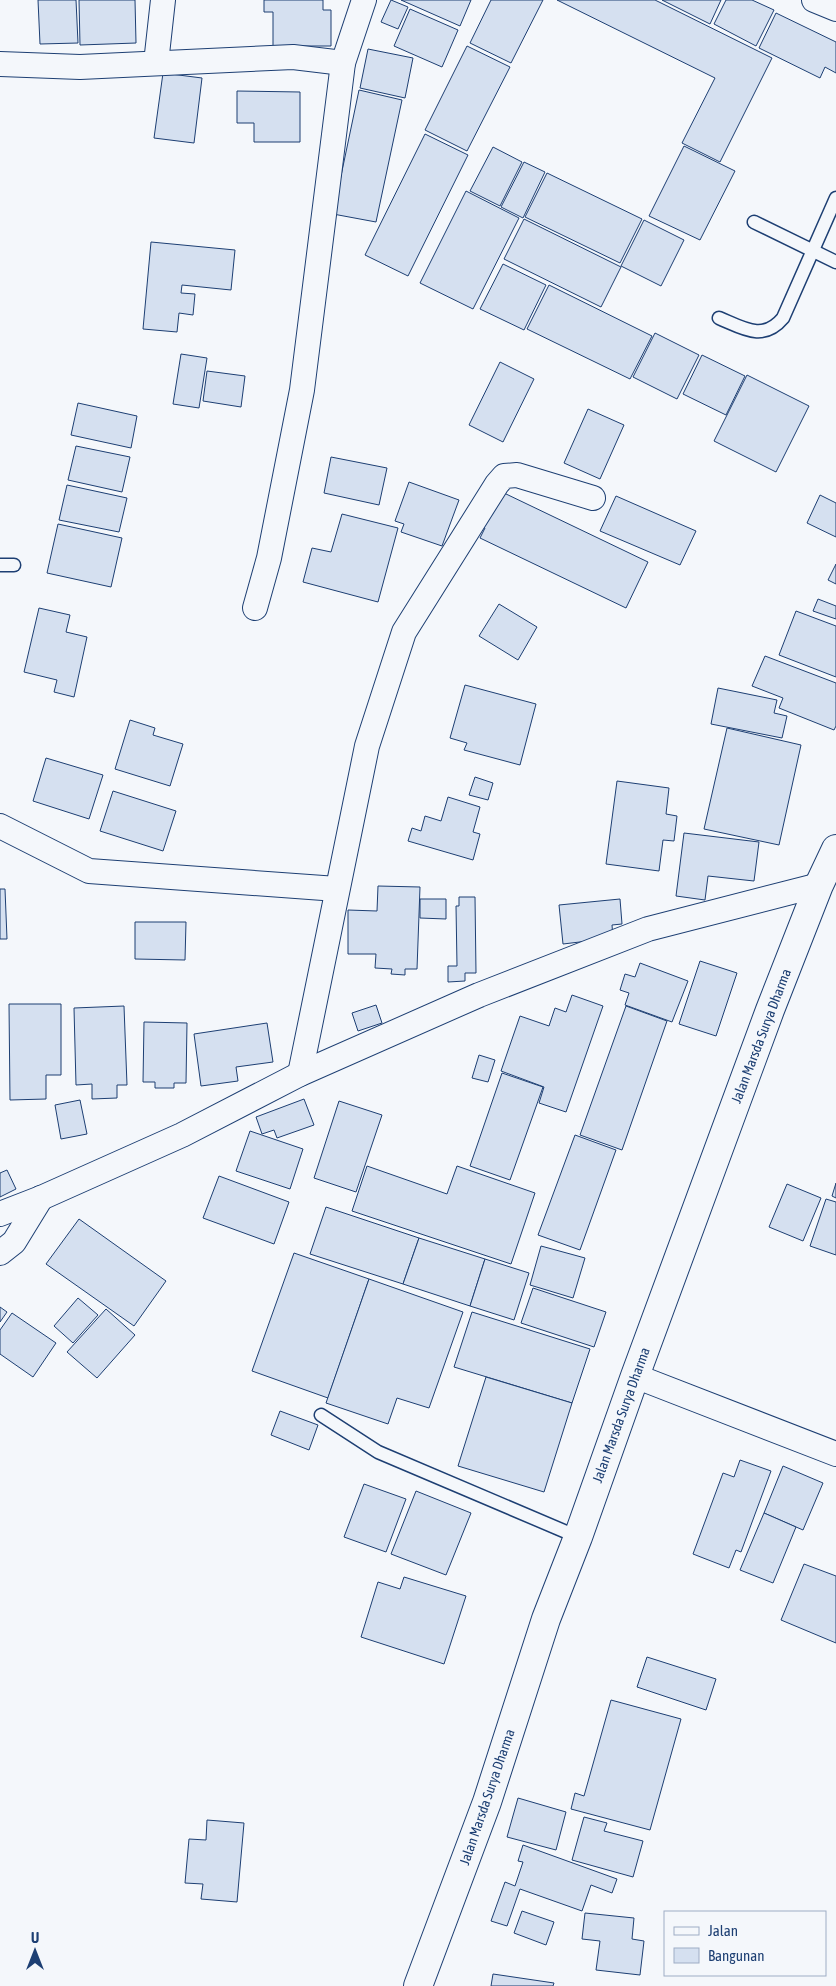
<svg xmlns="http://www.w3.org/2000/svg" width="836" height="1986" font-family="'Asap Condensed',sans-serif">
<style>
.building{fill:#d5e0f0;stroke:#1d3f73}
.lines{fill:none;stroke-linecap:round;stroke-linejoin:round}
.lane-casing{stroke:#1d3f73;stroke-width:15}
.street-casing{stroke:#1d3f73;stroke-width:26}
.highway-casing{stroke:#1d3f73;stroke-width:30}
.lane{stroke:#f4f7fb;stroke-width:12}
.street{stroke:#f4f7fb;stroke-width:24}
.highway{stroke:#f4f7fb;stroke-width:28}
.labels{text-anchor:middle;stroke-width:4;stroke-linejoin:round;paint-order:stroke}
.street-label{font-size:14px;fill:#1d3f73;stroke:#f4f7fb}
</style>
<rect width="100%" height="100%" fill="#f4f7fb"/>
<!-- building -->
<g class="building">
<path d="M38,0H76L78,43L40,44Z"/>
<path d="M79,0H135L136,43L80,45Z"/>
<path d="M264,0H323V10H331V46H273V12H264Z"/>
<path d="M391,0L408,7L398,29L381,22Z"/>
<path d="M401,0H471L460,26Z"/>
<path d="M491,0H543L511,63L470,43Z"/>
<path d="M557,0H655L772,58L720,162L682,143L715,78Z"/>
<path d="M662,0H721L710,24Z"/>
<path d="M726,0H752L774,10L756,46L714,24Z"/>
<path d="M410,9L458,30L442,67L394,46Z"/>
<path d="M776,13L836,42V73L825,67L820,78L759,48Z"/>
<path d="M467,46L510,67L467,151L425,130Z"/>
<path d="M368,49L413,58L405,98L360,88Z"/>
<path d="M163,73L202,78L194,143L154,138Z"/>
<path d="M359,90L402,100L376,222L333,214Z"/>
<path d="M237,91L300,92V142H254V123H237Z"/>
<path d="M425,134L468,155L408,276L365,255Z"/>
<path d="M684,146L735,171L700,240L649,216Z"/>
<path d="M493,147L522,162L500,206L470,191Z"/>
<path d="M524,162L545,172L523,218L501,207Z"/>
<path d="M547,173L642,219L620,263L525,217Z"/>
<path d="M466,191L519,218L473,309L420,283Z"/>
<path d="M524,219L621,267L601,307L504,259Z"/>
<path d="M644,220L684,240L661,286L621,266Z"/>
<path d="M151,242L235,250L231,290L182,285L181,293L195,294L193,315L179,313L177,332L143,329Z"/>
<path d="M503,264L546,285L524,330L480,309Z"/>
<path d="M549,285L652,336L630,379L527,329Z"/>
<path d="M655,333L699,355L677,399L633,377Z"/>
<path d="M181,354L207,358L199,408L173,404Z"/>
<path d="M702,355L745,376L726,415L683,394Z"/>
<path d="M500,362L534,379L503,442L469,425Z"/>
<path d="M207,371L245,376L241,407L203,401Z"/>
<path d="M747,375L809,406L776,472L714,441Z"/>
<path d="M78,403L137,416L131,448L71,435Z"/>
<path d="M588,409L624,425L600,479L564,463Z"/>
<path d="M76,446L130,457L122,492L68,480Z"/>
<path d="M331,457L387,468L379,505L324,493Z"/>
<path d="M409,482L459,500L442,546L401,532L404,524L395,521Z"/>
<path d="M67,485L127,498L119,532L59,520Z"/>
<path d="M504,493L648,562L626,608L480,538L485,528L479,525Z"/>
<path d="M820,495L836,503V537L807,523Z"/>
<path d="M616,496L696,531L680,565L600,531Z"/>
<path d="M342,514L398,528L378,602L303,582L312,548L331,552Z"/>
<path d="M58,524L122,538L111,587L47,573Z"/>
<path d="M836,564V584L828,580Z"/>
<path d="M818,599L836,606V619L813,611Z"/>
<path d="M499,604L537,627L518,660L479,636Z"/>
<path d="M39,608L70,615L66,632L87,637L74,697L54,692L57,680L24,672Z"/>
<path d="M796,611L836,626V677L779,655Z"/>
<path d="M765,656L836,683V726L834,730L779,708L783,698L752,686Z"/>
<path d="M465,685L536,704L520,765L464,750L467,743L450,738Z"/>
<path d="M718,688L777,700L774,713L787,716L782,738L711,724Z"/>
<path d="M130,720L155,728L153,735L183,744L170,786L115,769Z"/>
<path d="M727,728L801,745L779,845L704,829Z"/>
<path d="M46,758L103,775L89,819L33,801Z"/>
<path d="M475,777L493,783L488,800L469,795Z"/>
<path d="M617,781L669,788L666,814L677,816L674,841L663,840L659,871L606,864Z"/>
<path d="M113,791L176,811L163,851L100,831Z"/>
<path d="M448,797L480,807L473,832L480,834L473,860L408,841L412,828L421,831L425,816L441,821Z"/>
<path d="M684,833L759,842L754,881L708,876L705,900L676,896Z"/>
<path d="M378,886L420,887L417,969H405V975L391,974L392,969L375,968L376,954H348V910L377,911Z"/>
<path d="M0,889H5L7,939H0Z"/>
<path d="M459,897H475L476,973H465V981L448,982V966H457L456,906H459Z"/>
<path d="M420,899H446V919L420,918Z"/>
<path d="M620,899L622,924L612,925L613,938L563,944L559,905Z"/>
<path d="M135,922H186L185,960L135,959Z"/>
<path d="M700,961L737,973L716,1036L679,1024Z"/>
<path d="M640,963L688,981L672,1022L625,1005L629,993L620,990L625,974L635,977Z"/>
<path d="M572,995L603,1006L566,1112L539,1103L544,1087L501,1071L520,1016L549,1026L555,1008L566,1012Z"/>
<path d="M9,1004H61V1075H46V1099L10,1100Z"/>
<path d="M376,1005L382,1023L358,1031L352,1013Z"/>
<path d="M124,1006L127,1085H117V1098L92,1099V1084L76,1085L74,1008Z"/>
<path d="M626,1006L667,1021L622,1150L580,1135Z"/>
<path d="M144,1022L187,1023L186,1083H174V1088H155V1082H143Z"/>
<path d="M267,1023L273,1062L236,1067L238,1081L201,1086L194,1034Z"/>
<path d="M479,1055L495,1060L488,1082L472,1078Z"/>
<path d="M502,1073L543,1087L510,1180L470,1166Z"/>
<path d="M304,1099L314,1125L277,1138L274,1130L262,1134L256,1117Z"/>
<path d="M80,1100L87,1134L61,1139L55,1105Z"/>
<path d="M339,1101L382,1115L356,1192L314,1178Z"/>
<path d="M250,1131L303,1149L290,1189L236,1171Z"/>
<path d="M575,1135L616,1150L580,1250L538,1235Z"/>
<path d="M367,1166L447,1194L457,1166L535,1193L511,1264L352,1211Z"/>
<path d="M7,1170L16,1189L0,1197V1173Z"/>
<path d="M219,1176L289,1202L274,1244L203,1218Z"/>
<path d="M836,1183V1198L832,1196Z"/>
<path d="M787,1184L821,1198L803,1241L769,1227Z"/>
<path d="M826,1199L836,1202V1255L810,1246Z"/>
<path d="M326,1207L419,1238L403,1284L310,1254Z"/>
<path d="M79,1219L166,1281L134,1326L46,1264Z"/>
<path d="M419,1238L485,1259L470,1306L403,1284Z"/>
<path d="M541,1246L585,1258L573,1298L530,1285Z"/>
<path d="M294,1253L369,1279L328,1398L252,1371Z"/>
<path d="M485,1259L529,1273L514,1320L470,1306Z"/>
<path d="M369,1279L463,1312L429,1408L397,1398L388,1424L326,1403Z"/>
<path d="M533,1288L606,1312L594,1347L521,1323Z"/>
<path d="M78,1298L98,1315L73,1343L54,1326Z"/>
<path d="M0,1307L7,1312L0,1322Z"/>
<path d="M106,1309L135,1335L97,1378L67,1352Z"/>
<path d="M472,1312L590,1349L572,1403L454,1367Z"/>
<path d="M12,1313L56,1343L33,1377L0,1354V1330Z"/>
<path d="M486,1377L572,1403L544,1492L458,1466Z"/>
<path d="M280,1411L318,1425L309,1450L271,1435Z"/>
<path d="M740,1460L771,1471L741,1552L736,1550L729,1568L693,1554L723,1473L734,1477Z"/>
<path d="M783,1466L823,1483L803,1530L764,1513Z"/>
<path d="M364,1484L406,1499L386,1552L344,1537Z"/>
<path d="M416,1491L471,1513L446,1575L391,1554Z"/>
<path d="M764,1513L796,1527L773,1583L740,1570Z"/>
<path d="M804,1564L836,1576V1643L781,1620Z"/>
<path d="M404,1577L466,1596L444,1664L361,1637L378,1582L400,1589Z"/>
<path d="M647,1657L716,1679L706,1710L637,1687Z"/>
<path d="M611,1700L681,1719L650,1830L571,1809L575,1793L584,1796Z"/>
<path d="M518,1798L566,1812L556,1850L507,1837Z"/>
<path d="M584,1817L607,1823L604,1831L643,1841L633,1877L572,1860Z"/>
<path d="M207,1820L244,1823L237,1902L201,1899L203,1884L185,1883L189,1839L206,1840Z"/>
<path d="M523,1845L617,1879L612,1893L591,1885L582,1911L520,1889L507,1926L491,1921L505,1882L515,1886L523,1862L518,1861Z"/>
<path d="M522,1911L554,1922L546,1945L514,1933Z"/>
<path d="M585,1913L634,1918L632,1939L644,1941L640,1975L596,1970L600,1941L582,1939Z"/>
<path d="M493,1974L554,1983L553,1986H491Z"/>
</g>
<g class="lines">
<defs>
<g id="lane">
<path d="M754,222L836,262"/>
<path d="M719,318C743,328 763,342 783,318L836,198"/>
<path d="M0,565H14"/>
<path d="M321,1415L378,1452L578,1537"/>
</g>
<g id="street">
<path d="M814,0L836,9"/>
<path d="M156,63L163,0"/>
<path d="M0,64L80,67L293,57L343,63"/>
<path d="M255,608L269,558L302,390L343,63L364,0"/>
<path d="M0,826L89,871L337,889"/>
<path d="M300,1074L367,746L404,632L497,484L504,476L517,475L593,498"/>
<path d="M0,1214L41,1198L182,1135L300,1074L479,995L648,929L819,885"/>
<path d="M0,1253L14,1242L41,1198"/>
<path d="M635,1376L836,1454"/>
</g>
<path id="highway" d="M418,1986L487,1802L546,1619L578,1537L635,1376L770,1010L819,885L836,849"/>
</defs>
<!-- lane casing -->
<use href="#lane" class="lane-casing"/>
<!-- street casing -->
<use href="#street" class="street-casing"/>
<!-- highway casing -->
<use href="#highway" class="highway-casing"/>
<!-- lane -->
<use href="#lane" class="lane"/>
<!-- street -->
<use href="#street" class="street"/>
<!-- highway -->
<use href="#highway" class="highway"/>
</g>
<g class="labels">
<!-- street labels -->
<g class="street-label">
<text transform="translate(761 1036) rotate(-69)" y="5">Jalan Marsda Surya Dharma</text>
<text transform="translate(621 1415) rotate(-70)" y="5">Jalan Marsda Surya Dharma</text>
<text transform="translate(487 1797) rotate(-71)" y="5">Jalan Marsda Surya Dharma</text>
</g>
</g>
<!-- legend -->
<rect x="664" y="1911" width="162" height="65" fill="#f4f7fb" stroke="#9eadc5"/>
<rect x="674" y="1927" width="25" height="8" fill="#f4f7fb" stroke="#9eadc5"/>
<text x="708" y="1936" font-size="15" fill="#1d3f73">Jalan</text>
<rect x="674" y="1948" width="25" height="15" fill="#d5e0f0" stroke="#9eadc5"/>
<text x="708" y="1961" font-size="15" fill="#1d3f73">Bangunan</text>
<!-- north arrow -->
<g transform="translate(35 1951)" stroke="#f4f7fb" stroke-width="4" paint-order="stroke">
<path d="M0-4L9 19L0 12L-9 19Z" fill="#1d3f73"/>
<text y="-8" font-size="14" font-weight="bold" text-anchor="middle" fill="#1d3f73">U</text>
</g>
</svg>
